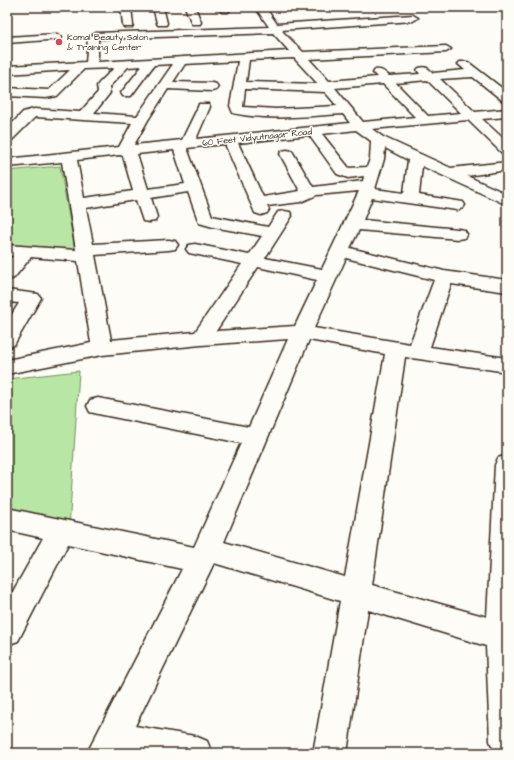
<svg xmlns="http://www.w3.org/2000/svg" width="514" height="760" font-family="'Architects Daughter',sans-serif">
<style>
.green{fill:#b8e7a5;stroke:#7a8862}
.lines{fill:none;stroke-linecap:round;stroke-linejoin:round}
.minor-casing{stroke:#3b2a1e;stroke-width:3}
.minor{fill:#fdfcf7;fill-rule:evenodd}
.poi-dot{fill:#d1495b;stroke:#fdfcf7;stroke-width:1.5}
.labels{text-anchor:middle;stroke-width:3;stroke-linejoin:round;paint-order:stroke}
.far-poi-label{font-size:9px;fill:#3b2a1e;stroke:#fdfcf7;text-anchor:start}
.far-street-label{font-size:9px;fill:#3b2a1e;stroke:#fdfcf7}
</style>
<rect width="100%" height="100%" fill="#fdfcf7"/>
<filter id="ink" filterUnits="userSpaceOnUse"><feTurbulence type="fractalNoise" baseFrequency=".025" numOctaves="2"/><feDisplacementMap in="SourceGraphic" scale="8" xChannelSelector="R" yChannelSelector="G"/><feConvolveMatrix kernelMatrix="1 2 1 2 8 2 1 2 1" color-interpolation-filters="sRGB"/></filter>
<g filter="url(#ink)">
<!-- green -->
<g class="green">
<path d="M60,166L75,251L7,245V171Z"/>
<path d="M79,371L69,529L7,513V379Z"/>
</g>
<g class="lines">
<defs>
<g id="minor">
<path d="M121,7H131L133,25L132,27H124L123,25Z"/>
<path d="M153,7H163L167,23L166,25H158L157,23Z"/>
<path d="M185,7H195L201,22L200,24H192Z"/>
<path d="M218,7H228L230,10L228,12H222Z"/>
<path d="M255,7H265L277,24L413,15L418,18L413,21L281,30L303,52L446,46L451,49L446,52L309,59L329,81L377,77L373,73L375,70C382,69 384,72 389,76L420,74L417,70L419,68C426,66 428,68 433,73L465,70L458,64L460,62H468L507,92V102L503,101L473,77L440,79L475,112L507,109V117L482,119L507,142V154L502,153L468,120L372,129L383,137L451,168L507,162V170L467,176L507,194V205L422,166L419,195L463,202L465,205L463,208L457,210L372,198L363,220L458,229L464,230L467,234L464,238L458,239L359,230L350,248L444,271L507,280V292L451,284L430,347L507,358V372L405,357L372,585L487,617L495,465L498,458L507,455V753H495L490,741L486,646L368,610L347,753H313L340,601L214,563L135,726L195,736L207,741L212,753H87L182,569L68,544L18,641L7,645V602L43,538L7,530V508L194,547L241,443L98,414L90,412L87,406L90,400L98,398L249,427L288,339L201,345L102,355L7,374V360L91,343L78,261L31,257L14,278L7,280V263L13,256L7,255V245L76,250L62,162L7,167V159L119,147L132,123L35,117L12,140L7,141V129L23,112L34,109L80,112L98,92L97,86L99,83L114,68L84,69L57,96L46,98L7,96V88L49,90L70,70L7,74V66L86,62L88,38L96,33L269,27ZM273,33L289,51L98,62V39ZM294,58L318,84L246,82L249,60ZM238,61L230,106L233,113C268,121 307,116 343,114L350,123L196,139L210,107L209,104H199L198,107L182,140L134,145L148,120L168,89L212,91L216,90L218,87L216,84L212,83L173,82L185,64ZM173,64L137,116L94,113L110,93L109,87L128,67L142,66L121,93L123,96H131L154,65ZM427,80L461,113L428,116L396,83ZM383,84L415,117L363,122L335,88ZM245,89L325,92L337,106L276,109L243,107ZM356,130L371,141L370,159L367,167L349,168L322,134ZM309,135L337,174L348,178L364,176L363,181L313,187L292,151L287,150L282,151L280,154L300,191L263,197L238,143ZM225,144L255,213L261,215L267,213L269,210L267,206L301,202L317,195L359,191L322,269L265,258L292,216L290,212L284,211L278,212L268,227L212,216L187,148ZM385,148L408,160L404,193L375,189L384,159ZM174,150L185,184L148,189L137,154ZM120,155L123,156L133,191L84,198L77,160ZM188,192L199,223L213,227L262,236L249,255L195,244L189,245L186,249L189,253L242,264L195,332L111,340L95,255L169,250L175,249L178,245L175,241L169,240L93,244L86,208L136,200L143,221L149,222L155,221L157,217L151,198ZM346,258L434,280L410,344L314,328ZM258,267L317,280L295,326L216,331ZM309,340L385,354L345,577L224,542Z"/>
<path d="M57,34L62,37L61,39L7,43V37Z"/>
<path d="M7,290L38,294L41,298L14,345L7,347V322L19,303L7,302Z"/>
</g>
</defs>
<!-- minor casing -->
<use href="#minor" class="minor-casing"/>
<!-- minor -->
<use href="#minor" class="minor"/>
</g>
</g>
<!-- markers -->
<circle class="poi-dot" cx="59" cy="42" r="4"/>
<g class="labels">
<!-- far-poi labels -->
<g class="far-poi-label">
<text x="67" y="40">Komal Beauty Salon<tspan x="67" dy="10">&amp; Training Center</tspan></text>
</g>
<!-- far-street labels -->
<g class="far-street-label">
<text transform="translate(257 137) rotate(-6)" y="3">60 Feet Vidyutnagar Road</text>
</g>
</g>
<!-- margin -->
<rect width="514" height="760" fill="none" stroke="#fdfcf7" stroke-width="24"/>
<rect x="12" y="12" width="490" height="736" fill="none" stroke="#3b2a1e" stroke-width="1.5" filter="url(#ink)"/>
</svg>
